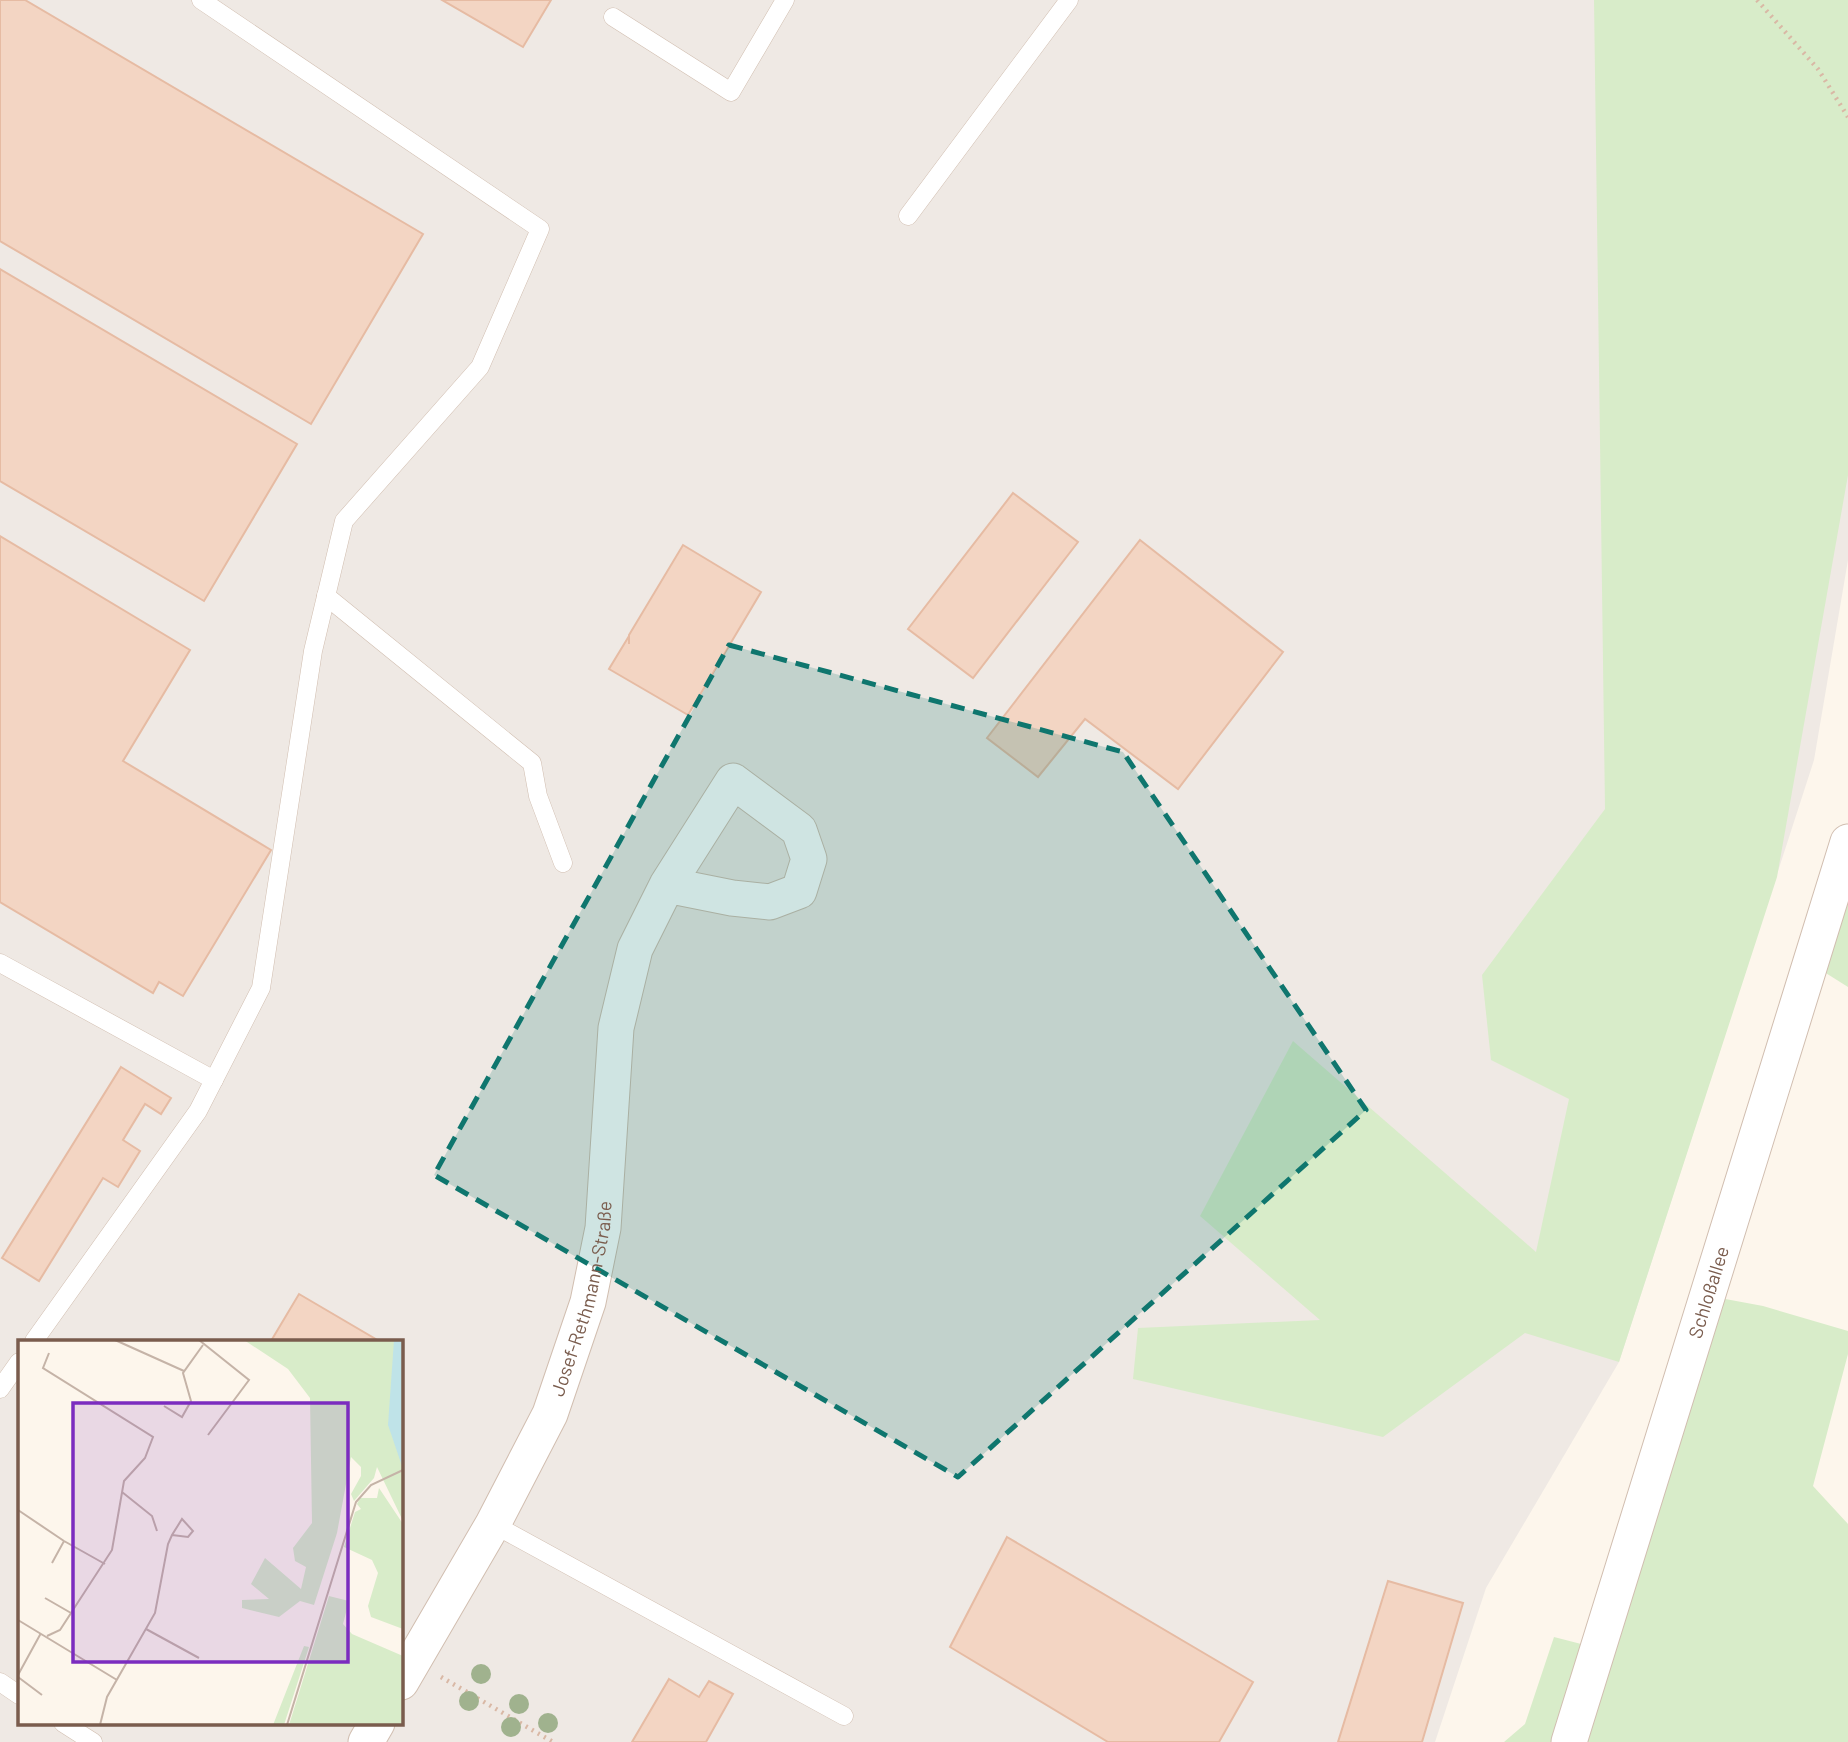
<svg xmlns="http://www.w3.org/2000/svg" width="1848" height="1742" font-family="Barlow,sans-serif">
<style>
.industrial{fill:#efe9e4;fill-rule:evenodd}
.green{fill:#d8ecc9}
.building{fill:#f3d5c3;stroke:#e6bba3;stroke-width:2}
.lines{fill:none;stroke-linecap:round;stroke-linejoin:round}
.service-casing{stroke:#d1beb0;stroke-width:19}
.minor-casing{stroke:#d1beb0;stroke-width:37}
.path{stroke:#d9b8a5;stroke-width:4.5;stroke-dasharray:2 5;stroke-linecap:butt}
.service{stroke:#fff;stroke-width:18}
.minor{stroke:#fff;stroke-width:35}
.tree{fill:#a0b28e}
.marked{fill:#0f766e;fill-opacity:0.2;stroke:#0f766e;stroke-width:5;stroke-dasharray:14 9;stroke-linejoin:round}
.labels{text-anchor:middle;stroke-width:6;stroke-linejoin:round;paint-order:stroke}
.street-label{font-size:19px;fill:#7a5c4d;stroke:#fffaf3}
.inset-road{fill:none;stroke:#c5b3a7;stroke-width:2}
.view{fill:#7b2cbf;fill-opacity:0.15;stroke:#7b2cbf;stroke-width:3.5}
.inset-edge{fill:none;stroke:#7a5c4d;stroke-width:3.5}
</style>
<rect width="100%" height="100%" fill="#fdf6ec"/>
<!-- industrial -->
<path class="industrial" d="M0,0H1685L1848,226V560L1814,760L1619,1362L1486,1588L1435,1742H0ZM19,1341H401V1723H19Z"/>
<!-- green -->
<g class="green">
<path d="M1594,0H1848V475L1777,877L1619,1362L1525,1333L1383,1437L1133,1379L1138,1328L1320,1320L1200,1216L1293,1041L1536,1252L1569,1099L1491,1060L1482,975L1605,809Z"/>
<path d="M1848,881V987L1821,970Z"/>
<path d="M1720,1298L1763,1306L1848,1331V1354L1813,1486L1848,1524V1742H1581Z"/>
<path d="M1554,1637L1585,1645L1554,1742H1504L1525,1724Z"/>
</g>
<!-- building -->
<g class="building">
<path d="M0,0H25L423,234L311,424L0,241Z"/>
<path d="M442,0H551L523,47Z"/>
<path d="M0,269L297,444L204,601L0,481Z"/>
<path d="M1013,493L1078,542L973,678L908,629Z"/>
<path d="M0,536L190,650L123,761L271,850L183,996L159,982L153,993L0,902Z"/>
<path d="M1140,540L1283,652L1178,789L1085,719L1038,777L987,738Z"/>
<path d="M683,545L761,592L688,715L609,669L629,636V644V635Z"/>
<path d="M121,1067L171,1098L161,1114L145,1104L123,1140L140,1151L118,1187L103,1178L39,1281L2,1258Z"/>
<path d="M299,1294L379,1341H271Z"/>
<path d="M1007,1537L1253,1682L1219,1742H1108L950,1647Z"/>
<path d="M1388,1581L1463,1603L1422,1742H1338Z"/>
<path d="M669,1679L699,1697L709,1681L733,1694L706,1742H632Z"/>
</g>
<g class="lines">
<defs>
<g id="service">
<path d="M613,17L731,92L785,0"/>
<path d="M908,216L1069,0"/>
<path d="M326,596L532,763L538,796L563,863"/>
<path d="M0,963L214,1080"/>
<path d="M34,1341L198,1111L261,988L313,651L344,521L480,367L540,229L201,0"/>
<path d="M0,1389L19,1362"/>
<path d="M493,1524L844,1716"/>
<path d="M0,1682L19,1695"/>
<path d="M63,1723L93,1742"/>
</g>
<g id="minor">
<path id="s1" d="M401,1682L493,1524L550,1414L588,1302L603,1228L616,1028L635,949L667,885L733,781L799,830L809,859L799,891L770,902L732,898L667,885"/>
<path d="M366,1742L377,1723"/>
<path id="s2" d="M1569,1742L1848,842"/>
</g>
</defs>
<!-- service casing -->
<use href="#service" class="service-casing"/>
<!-- minor casing -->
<use href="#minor" class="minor-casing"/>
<!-- path -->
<g class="path">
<path d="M1757,0L1818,69L1848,117"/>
<path d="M441,1677L553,1742"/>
</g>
<!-- service -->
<use href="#service" class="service"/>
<!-- minor -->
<use href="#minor" class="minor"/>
</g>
<!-- trees -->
<g class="tree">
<circle cx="481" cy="1674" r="10"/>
<circle cx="469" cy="1701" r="10"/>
<circle cx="519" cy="1704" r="10"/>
<circle cx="548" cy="1723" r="10"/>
<circle cx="511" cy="1727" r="10"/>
</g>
<!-- marked area -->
<path class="marked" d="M729,645L1123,752L1366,1110L958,1477L434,1175Z"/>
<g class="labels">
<!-- street labels -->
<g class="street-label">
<text dy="7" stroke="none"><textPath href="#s2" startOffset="471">Schloßallee</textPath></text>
<text dy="7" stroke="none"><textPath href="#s1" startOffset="427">Josef-Rethmann-Straße</textPath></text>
</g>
</g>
<!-- overview -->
<g transform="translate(18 1340)">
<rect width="385" height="385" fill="#fdf6ec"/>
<path d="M226,0H385V181L359,127L356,138L336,161L333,154L343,136V127L333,117L319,193L296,265L282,261L261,277L224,268V260L251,259L233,244L247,218L283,249L288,227L277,221L275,208L294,183L292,58L270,29ZM361,148L385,184V289L353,277L350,266L360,233L354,220L326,207L337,172L343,169L339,164L342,158H359ZM311,256L331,261L325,284L334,294L385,316V385H271ZM286,306L291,307L266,385H255Z" fill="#d8ecc9"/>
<path d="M376,0H385V129L370,85Z" fill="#bfe3e8"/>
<path class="inset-road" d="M97,0L166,31M181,0L231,40L190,95M31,13L25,28L135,97L127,118L106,141L94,210L53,273M146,66L164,77L173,61L165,33L185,5M104,152L134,176L139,191M0,170L46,201M34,223L46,201L87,224M27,258L53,273L42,290L29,296M0,280L99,340M128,289L181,318M0,335L23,293M0,337L24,355M82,385L89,357L137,273L150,204L154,195L164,179L175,191L170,197L154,195M269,385L338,162L353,145L385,130"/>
<path class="view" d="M55,63H330V322H55Z"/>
<rect width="385" height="385" class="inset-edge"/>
</g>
</svg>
